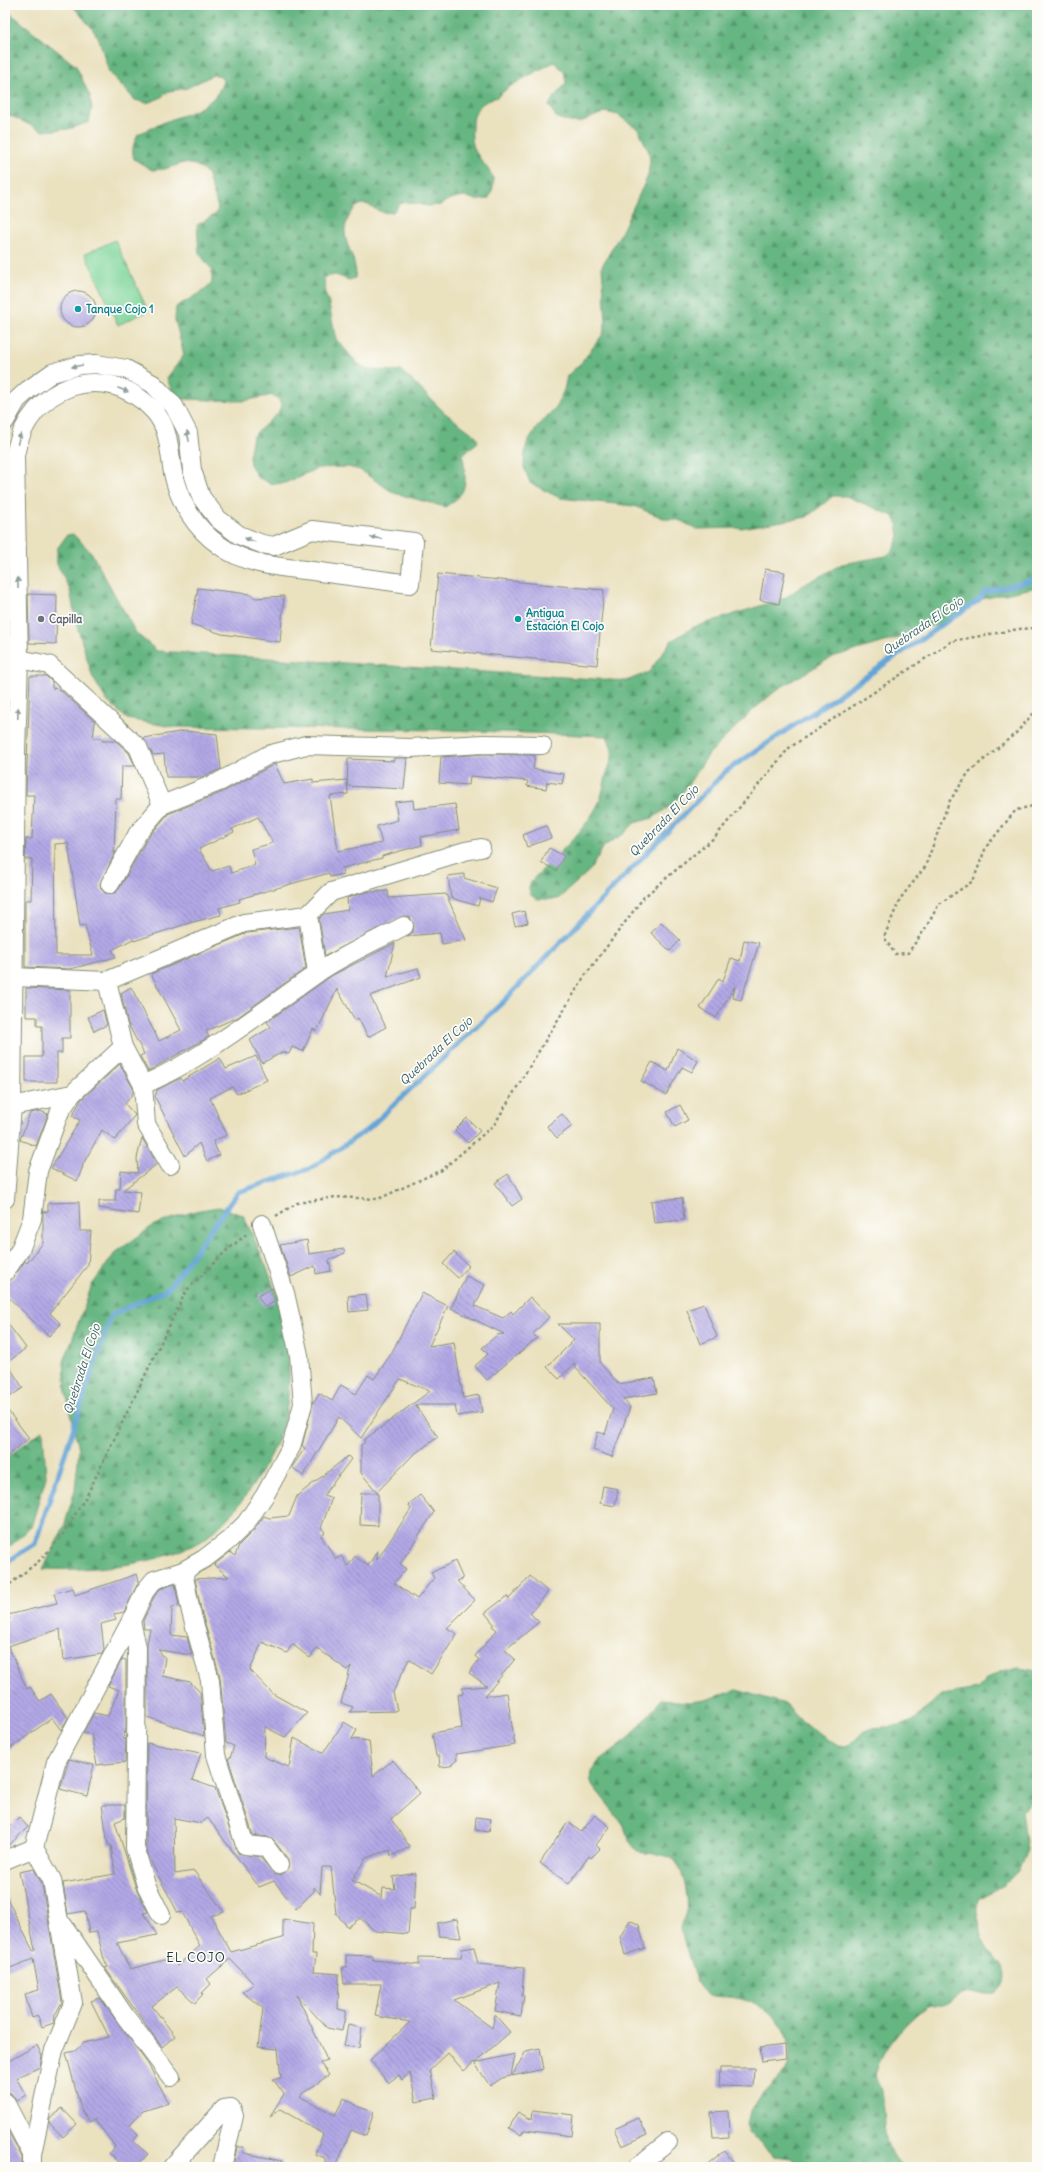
<svg xmlns="http://www.w3.org/2000/svg" width="1042" height="2172" font-family="Delius,sans-serif">
<style>
.green{fill:#7dd59a;stroke:#4e8967}
.forest{fill:url(#forest-firs);stroke:#427a5b}
.lines{fill:none;stroke-linecap:round;stroke-linejoin:round}
.stream{stroke:#64a4d7;stroke-width:5}
.building{fill:url(#building-back-hatch);fill-rule:evenodd}
.minor-casing{stroke:#848f7a;stroke-width:20}
.path{stroke:#848f7a;stroke-width:2.5;stroke-dasharray:3 3;stroke-linecap:butt}
.minor{stroke:#fff;stroke-width:18}
.oneway{fill:#8f9e9a}
.culture-dot{fill:#0f9aa8;stroke:#fdfcf7;stroke-width:1.5}
.worship-dot{fill:#6b7280;stroke:#fdfcf7;stroke-width:1.5}
.labels{text-anchor:middle;stroke-width:3.5;stroke-linejoin:round;paint-order:stroke}
.culture-label{font-size:11px;font-weight:bold;fill:#0d838f;stroke:#fdfcf7;text-anchor:start}
.worship-label{font-size:11px;font-weight:bold;fill:#5b616d;stroke:#fdfcf7;text-anchor:start}
.water-label{font-size:12px;font-style:italic;fill:#37616d;stroke:#fdfcf7}
.quarter-label{font-size:13px;letter-spacing:1px;fill:#1f3d34;stroke:#fdfcf7}
</style>
<defs>
<pattern id="forest-firs" width="22" height="20" patternUnits="userSpaceOnUse"><rect width="22" height="20" fill="#66b682"/><path d="M5 1l3.5 6h-7zM16 11l3.5 6h-7z" fill="#53956b"/></pattern>
<pattern id="building-back-hatch" width="6" height="6" patternUnits="userSpaceOnUse"><rect width="6" height="6" fill="#b2a8e6"/><path d="M-1 5l2 2M0 0l6 6M5-1l2 2" fill="none" stroke="#908abb"/></pattern>
</defs>
<rect width="100%" height="100%" fill="#fdfcf7"/>
<filter id="ink" filterUnits="userSpaceOnUse"><feTurbulence type="fractalNoise" baseFrequency=".025" numOctaves="2"/><feDisplacementMap in="SourceGraphic" scale="8" xChannelSelector="R" yChannelSelector="G"/><feConvolveMatrix kernelMatrix="1 2 1 2 8 2 1 2 1" color-interpolation-filters="sRGB"/></filter>
<filter id="wash" filterUnits="userSpaceOnUse"><feTurbulence type="fractalNoise" baseFrequency=".012" numOctaves="4" result="noise"/><feDisplacementMap in="SourceGraphic" scale="16" xChannelSelector="R" yChannelSelector="G"/><feGaussianBlur stdDeviation="0.9" result="paint"/><feColorMatrix in="noise" values="0 0 0 0 0 0 0 0 0 0 0 0 0 0 0 0 0 1.4 0 .05"/><feComposite in="paint" operator="in"/></filter>
<g filter="url(#wash)">
<rect width="100%" height="100%" fill="#eae1bf"/>
<!-- green -->
<path class="green" d="M115,240L148,311L118,325L85,254Z"/>
<!-- forest -->
<g class="forest">
<path d="M72,5H1037V587L982,599L954,615L944,624L914,628L899,638L832,657L778,689L753,710L709,754L680,796L670,806L653,818L634,823L625,833L604,846L590,870L558,899H537L531,895L529,888L531,881C554,858 587,830 600,800C603,792 604,784 606,776C612,756 616,757 607,736L450,730L173,727L127,719L107,701L93,678L76,623L70,590L57,564V549L67,535L73,534L91,552L136,633L157,651L626,681L649,672L671,641L694,627L785,598L802,586L842,564L886,556L893,551L899,536L897,522L893,516L846,496H833L807,517L741,528L697,529L679,520L666,519L634,506L560,498L530,483L524,467L525,450L528,441L538,426L556,407L564,390L567,376L582,362L603,334L606,320L602,266L621,233L648,176L650,161L649,152L638,129L618,115L605,112L580,122H570L557,118L549,106C552,97 560,92 566,83L564,71L554,62C539,70 524,78 509,87C505,90 501,94 497,97C492,99 485,101 481,105C470,114 469,143 477,154C488,172 501,176 488,199L476,200L464,196L450,199L440,205L428,206L406,202L400,204L393,212C376,215 373,204 364,204C353,204 344,223 345,233C346,249 358,260 355,278L349,280L336,275L324,277L325,294L328,300L336,339L357,363L369,370L402,371L445,413L476,436L478,442L463,454C465,480 471,492 445,507L394,493L360,470L348,467L318,468L285,483L272,484L257,477L250,464L249,456L253,436L278,413L281,406L279,400L273,395L243,401L181,399L171,389L167,378L184,355L175,320L176,307L201,292L212,283V270L199,253L197,225L216,214L218,208L207,173L196,165L183,163L165,169L152,170L134,159C131,149 134,143 138,134C151,129 163,122 175,118C194,112 219,102 223,80L219,75H213L187,88L169,91L160,98L147,103L135,100L109,72L99,39L91,27Z"/>
<path d="M5,9L76,66L90,96L92,108L89,122L69,129L43,131L5,113Z"/>
<path d="M219,1207L243,1215C259,1249 275,1282 283,1319C289,1346 291,1378 287,1406C282,1446 240,1514 207,1537C167,1565 91,1571 43,1569L64,1527L75,1490L79,1449L66,1392L64,1362L92,1285L115,1253L154,1225L195,1211Z"/>
<path d="M43,1430L46,1477L31,1527L5,1551V1459Z"/>
<path d="M1019,1668L1037,1671V1792L1022,1811L1027,1850L1018,1871L1004,1885L980,1898C975,1907 977,1912 979,1922C980,1929 980,1937 984,1943C993,1961 1019,1973 995,1993C984,1994 972,1990 961,1994C956,1997 951,2002 946,2004C938,2007 930,2002 923,2009C904,2024 882,2048 876,2071C874,2078 878,2082 880,2088C886,2111 879,2159 907,2167H798L796,2162L791,2158L773,2156L749,2131L747,2125L750,2112L755,2103L786,2071C791,2059 791,2047 787,2035C778,2013 752,1999 729,1997C716,1996 708,1998 699,1986C696,1982 681,1933 681,1928C682,1922 686,1917 687,1911C689,1899 683,1866 673,1859C663,1853 648,1854 637,1852L617,1816L593,1786L590,1779L591,1772L599,1761L629,1738L661,1700L690,1702L705,1700L737,1690L785,1704L803,1723L838,1745L845,1746L851,1744L864,1731L870,1728L899,1726L913,1721L942,1695L977,1689L987,1679L1000,1672Z"/>
</g>
<g class="lines">
<!-- stream -->
<path class="stream" d="M5,1563L35,1544L111,1315L168,1289L238,1192L311,1168L368,1129L504,1001L725,772L979,600L985,592L1037,579"/>
</g>
<g id="blocks">
<!-- building -->
<g class="building">
<circle cx="78" cy="309" r="18"/>
<path d="M765,569L785,572L779,604L760,600Z"/>
<path d="M438,574L604,590L597,665L431,649Z"/>
<path d="M198,588L249,594L256,598L284,596L280,642L222,634L191,624Z"/>
<path d="M28,594L57,595L56,644L29,643Z"/>
<path d="M30,676H46L52,682V688L59,689L95,722L93,738H102V741H116L129,753L135,766H122L121,799H116L114,853L116,851L100,884L101,889L105,893H115L119,889L147,839L168,814L223,792L275,764L284,784L313,779V783L347,780L348,794L330,796L338,851L382,843L377,826L398,820L395,802L413,800L414,809L455,804L459,830L421,837L422,845L382,856V858L342,868L343,874L330,877L329,873L239,899L240,902L219,908L221,915L189,923L134,941L133,939L112,950L116,957L70,969L25,967V900H31L32,859H25L26,839H32L34,795H26ZM258,817L273,843L251,849L255,865L231,873L229,866L212,871L199,849L234,832L232,829ZM68,843L80,926L85,925L93,955H56L55,844Z"/>
<path d="M185,731L217,734L221,769L202,777H166L164,754L153,755L143,738Z"/>
<path d="M484,754L535,755L533,769L564,774L562,784L547,782L546,789L527,786L528,781L470,776L469,785L439,783L441,757Z"/>
<path d="M394,758H407L404,789L347,786L348,759L394,761Z"/>
<path d="M546,826L551,838L527,847L523,835Z"/>
<path d="M549,848L564,856L556,871L541,862Z"/>
<path d="M464,874V878L497,888L492,902L480,898L478,906L451,898L448,876Z"/>
<path d="M388,891L389,898L446,894L466,940L442,944L440,933L407,936L413,932L414,926L410,917L404,916L325,956L319,919L324,914L348,910L347,898L366,892Z"/>
<path d="M524,911L528,923L515,926L512,914Z"/>
<path d="M661,922L680,940L670,951L651,933Z"/>
<path d="M299,927L306,968L238,1017L206,1031L209,1037L205,1039L148,1071L140,1056L144,1054L128,1024L121,993L131,987L159,1041L181,1030L151,974L247,933Z"/>
<path d="M744,940L759,943L741,1000L733,998L735,986L716,1018L700,1008L719,978L723,981L731,958L740,961Z"/>
<path d="M395,943L387,977L418,968L421,977L370,996L386,1027L368,1037L358,1018L355,1020L337,989L317,1031L313,1029L303,1051L292,1047L289,1054L283,1052L262,1063L250,1040L271,1027L267,1022L331,976Z"/>
<path d="M26,988L70,990V1038H62V1053H57V1082H26V1057H42V1026H37V1017H26Z"/>
<path d="M103,1010L107,1025L94,1031L88,1017Z"/>
<path d="M677,1048L698,1061L692,1072L682,1067L666,1095L641,1081L652,1062L668,1071Z"/>
<path d="M256,1056L267,1080L237,1094L232,1087L210,1098L227,1135L213,1141L219,1155L207,1161L199,1143L185,1156L155,1097L157,1090L181,1078L182,1081L220,1058L226,1069Z"/>
<path d="M120,1064L133,1088V1093L125,1104L135,1115L115,1140L102,1130L82,1166H83L77,1181L51,1168L80,1120L72,1116L81,1100Z"/>
<path d="M680,1105L688,1120L675,1127L667,1112Z"/>
<path d="M40,1111L48,1114L36,1146L20,1140L30,1113Z"/>
<path d="M562,1114L572,1126L557,1138L547,1126Z"/>
<path d="M467,1118L480,1131L468,1143L455,1130Z"/>
<path d="M142,1138L157,1164L123,1190L141,1192L138,1214L99,1208V1201H117L115,1200L116,1189H120L121,1171L138,1173L137,1158Z"/>
<path d="M508,1174L522,1199L512,1206L495,1183Z"/>
<path d="M682,1198L684,1220L654,1223L651,1201Z"/>
<path d="M79,1202L80,1231H91L88,1265L50,1313L61,1324L49,1336L5,1294V1282L13,1278L25,1261L27,1263L43,1243V1212L48,1211V1203Z"/>
<path d="M307,1240L309,1254L344,1249L345,1253L329,1260L331,1271L316,1274L315,1266L291,1277L280,1245Z"/>
<path d="M454,1252L469,1266L458,1278L443,1264Z"/>
<path d="M466,1276L485,1285L475,1306L503,1318L511,1311L513,1314L530,1297L549,1317L533,1334L537,1338L487,1380L475,1366L488,1354L482,1348L497,1335L504,1334L451,1308Z"/>
<path d="M272,1288L276,1301L265,1307L258,1296Z"/>
<path d="M422,1293L448,1306L429,1346L454,1342L463,1398L479,1395L482,1412L457,1416L455,1405H415L438,1437L413,1455L377,1492L361,1473V1445L365,1442L364,1440L430,1391L400,1379L361,1438L339,1417L303,1476L292,1467L305,1448L302,1446L313,1403L319,1393L332,1401L341,1385L356,1394L368,1375L374,1379L391,1354Z"/>
<path d="M366,1294L368,1310L349,1312L348,1296Z"/>
<path d="M704,1304L717,1337L700,1344L687,1310Z"/>
<path d="M5,1320L26,1348L7,1363L23,1388L5,1400Z"/>
<path d="M558,1324H600V1363L619,1384L654,1378L657,1393L623,1399L630,1407L612,1457L593,1450L598,1432L605,1434L613,1409L575,1367V1363L559,1379L547,1367L574,1340Z"/>
<path d="M5,1407L29,1438L5,1458Z"/>
<path d="M348,1456L351,1459L324,1495L332,1498L321,1528L325,1532L321,1536L336,1559L341,1556L348,1566L355,1556L368,1566L377,1551V1560L411,1509L408,1505L420,1495L434,1512L400,1564L406,1569L394,1583L417,1599L434,1578L431,1573L455,1561L463,1579L457,1581L475,1600L447,1628L457,1634L431,1674L409,1659L393,1692L397,1711L350,1712L353,1707L341,1703L351,1666L347,1670L317,1648L310,1658L292,1644L287,1653L262,1642L250,1670L273,1694L307,1713L285,1737L265,1727L264,1757L289,1767L294,1738L323,1753L344,1722L357,1730L352,1739L369,1741L373,1776L393,1760L420,1793L391,1819L410,1847L391,1856L390,1850L366,1858L352,1880L382,1897L383,1888L395,1889L393,1877L416,1873L414,1909H410L408,1934L375,1931L360,1918L348,1927L336,1914L331,1867H322L320,1894L314,1887V1891L296,1909L274,1881L259,1887L208,1818L201,1823L174,1818L175,1874L194,1871L224,1912L211,1916L231,1952L283,1938V1919L313,1924L312,1954H316L314,1972L339,1974L338,2009L346,2011L342,2031L327,2028L297,1995L327,2060L320,2063L329,2075L299,2096L335,2115L344,2098L359,2107L374,2112L366,2136L351,2130L336,2167H325V2158L315,2154L323,2134L280,2109L270,2116L284,2094L273,2079L281,2078L278,2049L258,2047L263,2008L242,1992L254,1984L230,1959L207,1979L211,1984L202,1993L203,1994L195,2003L177,1987L152,2006L175,2036L162,2047L105,1968L108,1967L104,1959L97,1932L89,1933L85,1911L68,1914L63,1883L115,1874L111,1845H108L102,1805H125V1818L115,1822L136,1888L148,1912L144,1913L157,1935L117,1943L130,1969L172,1958L177,1966L200,1946L182,1912L178,1913L150,1860L146,1847L147,1743L201,1753L192,1780L215,1788L238,1853L260,1857L275,1875H280L288,1870V1859L274,1841L267,1837L253,1835L228,1758H230L234,1746L226,1743L220,1677L201,1610L195,1579L229,1577L214,1565L230,1552L235,1556L239,1545L254,1530L264,1516L269,1518L289,1516L297,1496Z"/>
<path d="M603,1486L618,1489L615,1506L600,1503Z"/>
<path d="M361,1493H378V1526L360,1525Z"/>
<path d="M137,1574L139,1581L124,1612L114,1614L116,1620L101,1624L104,1649L102,1654L63,1660L60,1629L8,1646L27,1689L30,1687L40,1701L51,1694L68,1718L61,1730L52,1718L5,1752V1620L10,1619L8,1615L57,1603L54,1593L73,1588L75,1595Z"/>
<path d="M530,1576L548,1592L530,1613L539,1622L505,1650L515,1659L485,1696L507,1693L515,1745L456,1754L457,1760L450,1766L440,1767L439,1756H436L432,1733L462,1728L458,1695L463,1694L462,1688L487,1686L469,1673L479,1660L475,1656L497,1630L492,1626L494,1624L485,1613L507,1596L509,1599Z"/>
<path d="M175,1584L179,1606L172,1607L171,1635L187,1637L192,1655L158,1650L165,1658L162,1676L190,1682L200,1692L204,1736L147,1717V1644L150,1629H144L143,1621L154,1597L160,1589Z"/>
<path d="M122,1659L126,1660V1728L123,1738L126,1739L125,1762L97,1765L91,1734L83,1733L94,1713L108,1716L119,1690L108,1686Z"/>
<path d="M69,1759L94,1765L87,1796L60,1789Z"/>
<path d="M595,1815L610,1827L596,1845L600,1849L591,1858L589,1856L569,1884L540,1863L568,1822L581,1832Z"/>
<path d="M19,1817L28,1827L5,1849V1831Z"/>
<path d="M476,1817L491,1819L489,1832L475,1830Z"/>
<path d="M34,1869L42,1884L62,2002L55,2015L54,2023L42,2027L38,2016L32,2018L25,1994L39,1990L33,1959L5,1970V1894L33,1951L35,1950L19,1872Z"/>
<path d="M457,1919L461,1938L439,1936L437,1923Z"/>
<path d="M630,1920L639,1925L645,1948L625,1955L620,1937Z"/>
<path d="M474,1947L478,1964L524,1968L522,1995L524,1996L521,2016L495,2011L500,1983L454,2000L492,2028L495,2015L510,2032L475,2063L515,2054L511,2076L502,2078L490,2086L474,2062L464,2071L448,2053L430,2070L436,2098L416,2102L410,2073L402,2080L399,2075L388,2083L370,2060L410,2022L375,2016L381,1984H344L342,1967H346V1955L373,1956V1960L419,1965V1957L461,1958L462,1949Z"/>
<path d="M100,1998L148,2064L169,2103L143,2111L129,2125L138,2135L133,2141L148,2154L136,2167H125L109,2153L115,2146L94,2119L90,2122L81,2109L66,2053L75,2051L83,2043L109,2037L91,2001Z"/>
<path d="M348,2025L362,2028L359,2048L344,2046Z"/>
<path d="M37,2045L42,2056L40,2067L16,2078L26,2095L16,2101L11,2093L5,2092V2059L7,2062Z"/>
<path d="M785,2045L786,2059L762,2062L760,2048Z"/>
<path d="M540,2048L544,2069L512,2076L526,2051Z"/>
<path d="M720,2068H754L753,2087L719,2086Z"/>
<path d="M62,2108L77,2124L63,2137L49,2123L50,2119Z"/>
<path d="M533,2110L574,2115L572,2136L524,2130L521,2135L509,2128L518,2112L532,2120Z"/>
<path d="M728,2111L729,2137L713,2138L711,2112Z"/>
<path d="M639,2118L647,2135L622,2146L614,2129Z"/>
<path d="M5,2125L22,2157V2167H5Z"/>
<path d="M237,2147H243L244,2153L282,2161V2167H233Z"/>
<path d="M725,2151L737,2167H705Z"/>
</g>
</g>
</g>
<g filter="url(#ink)">
<use href="#blocks" fill-opacity="0" stroke="#848f7a" stroke-width="1"/>
<g class="lines">
<defs>
<g id="minor">
<path d="M5,421L17,400L28,390L52,373L80,365L96,364L126,369L153,384L174,406L188,433L192,470L201,497L218,519L239,535L262,544L274,546L312,530L414,542L410,584C380,580 350,576 320,572C285,567 248,567 219,545C195,528 179,502 173,473C169,451 170,429 154,411C104,357 28,386 15,455L19,659L16,752L12,1106L5,1199"/>
<path d="M19,659L49,665L138,747L162,805"/>
<path d="M110,884L138,833L162,805L219,782L268,755L306,745L410,748L484,744L542,745"/>
<path d="M308,915L317,972"/>
<path d="M14,977L107,981L244,923L308,915L331,892L465,851L481,848"/>
<path d="M107,981L123,1047L143,1085L146,1124L170,1165"/>
<path d="M143,1085C206,1057 260,1013 316,974C341,956 376,941 404,926"/>
<path d="M12,1106L72,1094L123,1047"/>
<path d="M5,1272L20,1250L32,1219L38,1171L60,1111L72,1094"/>
<path d="M183,1571L191,1612L210,1680L216,1755L245,1845L266,1847L279,1865"/>
<path d="M131,1621L137,1647L135,1848L146,1885L161,1915"/>
<path d="M5,1860L34,1848"/>
<path d="M63,1925L125,2016L171,2077"/>
<path d="M5,2102L32,2154"/>
<path d="M32,2167V2154L54,2050L73,2003L52,1880L34,1848L56,1762L131,1621L145,1591L154,1580L183,1571L204,1559L229,1540L246,1523L265,1495L291,1447L303,1404L299,1355L285,1293L262,1224"/>
<path d="M172,2167L224,2109L231,2108L234,2116L222,2167"/>
<path d="M637,2167L668,2142"/>
</g>
</defs>
<!-- minor casing -->
<use href="#minor" class="minor-casing"/>
<!-- path -->
<g class="path">
<path d="M1037,709L1016,733L969,772L949,802L925,867L900,899L884,937L895,954L908,953L925,929L939,904L973,881L986,847L1016,810L1037,805"/>
<path d="M276,1216L297,1203L335,1197L378,1199L442,1170L494,1125L584,977L644,897L715,837L789,748L952,641L1019,629L1037,628"/>
<path d="M5,1588L39,1561L59,1540L86,1497L186,1291L225,1252L248,1233"/>
</g>
<!-- minor -->
<use href="#minor" class="minor"/>
</g>
<!-- one-way arrows -->
<defs><path id="oneway-solid" d="M-6-.8H1V-3.2L6.5 0L1 3.2V.8H-6Z"/></defs>
<g class="oneway">
<use href="#oneway-solid" transform="translate(77 366) rotate(170)"/>
<use href="#oneway-solid" transform="translate(123 390) rotate(21)"/>
<use href="#oneway-solid" transform="translate(188 436) rotate(-102)"/>
<use href="#oneway-solid" transform="translate(19 439) rotate(-73)"/>
<use href="#oneway-solid" transform="translate(376 538) rotate(-173)"/>
<use href="#oneway-solid" transform="translate(250 540) rotate(-160)"/>
<use href="#oneway-solid" transform="translate(18 583) rotate(-91)"/>
<use href="#oneway-solid" transform="translate(18 713) rotate(-88)"/>
</g>
</g>
<!-- markers -->
<g class="culture-dot">
<circle cx="78" cy="309" r="4"/>
<circle cx="518" cy="619" r="4"/>
</g>
<circle class="worship-dot" cx="41" cy="619" r="4"/>
<g class="labels">
<!-- culture labels -->
<g class="culture-label">
<text x="86" y="313">Tanque Cojo 1</text>
<text x="526" y="617">Antigua<tspan x="526" dy="13">Estación El Cojo</tspan></text>
</g>
<!-- worship labels -->
<g class="worship-label">
<text x="49" y="623">Capilla</text>
</g>
<!-- water labels -->
<g class="water-label">
<text transform="translate(923 626) rotate(-34)" y="4">Quebrada El Cojo</text>
<text transform="translate(664 821) rotate(-46)" y="4">Quebrada El Cojo</text>
<text transform="translate(436 1051) rotate(-43)" y="4">Quebrada El Cojo</text>
<text transform="translate(82 1369) rotate(-72)" y="4">Quebrada El Cojo</text>
</g>
<!-- quarter labels -->
<g class="quarter-label">
<text x="196" y="1962">EL COJO</text>
</g>
</g>
<!-- margin -->
<rect width="1042" height="2172" fill="none" stroke="#fdfcf7" stroke-width="20"/>
</svg>
